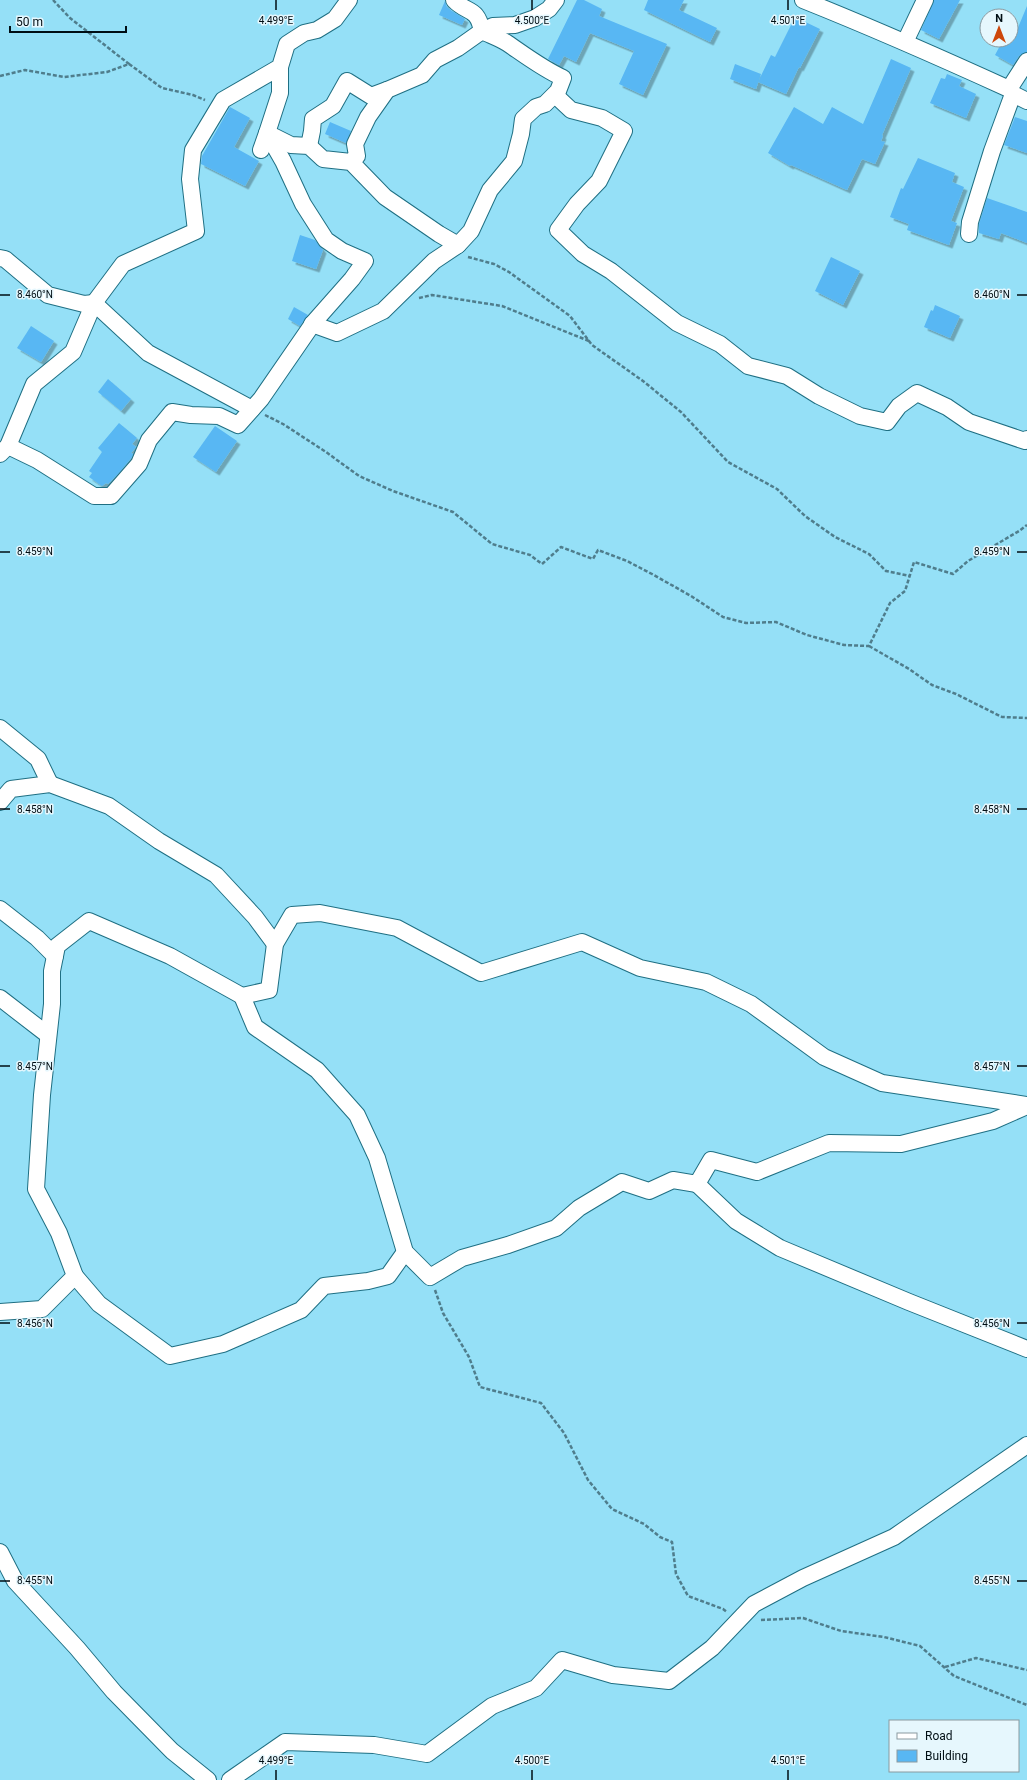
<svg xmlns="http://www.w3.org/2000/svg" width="1027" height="1780" font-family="Roboto,sans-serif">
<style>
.building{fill:#58b7f3;filter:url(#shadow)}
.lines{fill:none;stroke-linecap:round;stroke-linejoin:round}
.street-casing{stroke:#1f6f83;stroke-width:18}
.path{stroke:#4f7d8c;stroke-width:2.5;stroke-dasharray:4 2;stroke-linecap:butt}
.street{stroke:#fff;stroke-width:16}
.ticks{fill:none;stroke:#000e14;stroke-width:1.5}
.ticks-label{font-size:10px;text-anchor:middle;fill:#000e14;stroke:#e6f7fd;stroke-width:3;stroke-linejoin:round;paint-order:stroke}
</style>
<defs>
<filter id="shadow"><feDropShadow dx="3.5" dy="3.5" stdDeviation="0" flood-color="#0004"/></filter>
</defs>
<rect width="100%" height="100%" fill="#95e0f7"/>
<!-- building -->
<g class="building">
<path d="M577,0H584L602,9L599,16L667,44L643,95L619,84L634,51L590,33L576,62L564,56L559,65L548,59Z"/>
<path d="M648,0H684L679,10L717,28L710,42L644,10Z"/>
<path d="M934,0H960L939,39L921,30Z"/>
<path d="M445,1L447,7L452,11L465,19L462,25L439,15Z"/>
<path d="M1027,6V52L1019,56L1013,65L995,55L1003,40H1011V27L1017,30Z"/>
<path d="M795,17L820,29L800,68L799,67L786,94L758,82L771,55L775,57Z"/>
<path d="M891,59L911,68L882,135L883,136L881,141L885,142L875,164L862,159L847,190L791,165L790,166L768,153L794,107L823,124L832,107L863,124Z"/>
<path d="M735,64L761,74L756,89L730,79Z"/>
<path d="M947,74L962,80L959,86L976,94L966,118L930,103L941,78L945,79Z"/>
<path d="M230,107L250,118L234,147L259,161L245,186L201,164L202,156Z"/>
<path d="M1015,117L1027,121V153L1004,145Z"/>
<path d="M330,122L351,131L346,143L325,134Z"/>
<path d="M918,158L955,173L952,182L964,187L951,221L957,223L949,245L907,230L909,224L890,217L901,188L903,189Z"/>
<path d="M987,198L1027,212V243L1001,233L999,239L979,233V224Z"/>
<path d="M300,235L315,240L323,250L316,269L292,261Z"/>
<path d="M831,257L860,271L843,305L815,291Z"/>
<path d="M935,305L960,316L950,338L924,327L931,310L933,311Z"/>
<path d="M294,307L308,315L300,326L288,319Z"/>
<path d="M31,326L54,341L41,362L17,348Z"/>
<path d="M108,379L131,399L121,411L98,392Z"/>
<path d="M119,423L137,438L132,444L136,447L131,453L133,454L132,457L119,473L108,484L106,483L102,486L89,477L92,473L89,471L102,452L98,448Z"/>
<path d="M215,426L237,441L216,472L193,457Z"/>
</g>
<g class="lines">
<defs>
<g id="street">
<path d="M454,0C467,14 477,6 482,31L493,26L515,25L535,18L549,9L556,0"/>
<path d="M803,0C873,28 941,58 1009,89L1013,94L1027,101"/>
<path d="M905,42L925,0"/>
<path d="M1009,89L1027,61"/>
<path d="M555,95L571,110L602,118L624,131L599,181L577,204L558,230L583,254L611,271L677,323L720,344L748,366L787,376L819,396L860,416L887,422L899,406L917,393L947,407L969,422L1025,441L1027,439"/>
<path d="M309,146L312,131L313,119L333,106L347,81L371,96L387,90"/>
<path d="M261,150L267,133L291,145L309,146L323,159L351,162L385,197L439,234L458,245L471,231L490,190L514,161L521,134L523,119L536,107L545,104L558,91L563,78C543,69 526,56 507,43C499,38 490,35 482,31L458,48L435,60L422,75L387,90L368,117L355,144L357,156L351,162"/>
<path d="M969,234L970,222L992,151L1013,94"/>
<path d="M0,258L5,259L48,295L84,304L94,303L148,353L252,409"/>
<path d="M312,324L337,333L383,311L434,261L458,245"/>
<path d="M8,446L37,460L94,496H111L139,464L149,440L172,412L191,415L219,416L238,425L261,399L314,322L352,279L365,261L342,251L326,240L303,204L283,161L267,133L280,93V67"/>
<path d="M0,454L8,446L34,384L73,352L94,303L123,264L196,231L190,179L193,150L223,100L280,67L287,44L304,33L317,30L335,19L349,0"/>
<path d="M0,728L38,759L50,784"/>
<path d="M0,802L11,789L50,784L109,806L159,841L216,875L255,917L275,944"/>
<path d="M0,909L37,938L55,956"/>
<path d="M242,996L255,1027L317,1070L357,1115L377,1158L405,1252L430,1277L462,1258L508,1245L556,1228L579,1208L622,1182L649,1191L673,1180L697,1184L711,1160L757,1172L829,1143L901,1144L993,1121L1027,1106"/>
<path d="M0,998L48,1035"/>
<path d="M697,1184L736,1221L780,1248L909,1302L1027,1349"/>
<path d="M75,1276L99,1304L170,1356L223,1344L301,1310L324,1286L368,1281L388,1276L405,1252"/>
<path d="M0,1312L42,1309L75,1276L59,1233L36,1189L42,1095L52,1004V971L57,946L89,921L170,956L242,996L269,990L275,944L292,915L320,913L397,928L481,973L582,942L640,968L706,982L751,1004L824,1057L882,1083L1027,1105"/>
<path d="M0,1552L15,1581L77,1648L114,1692L172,1751L208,1780"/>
<path d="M230,1780L285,1742L374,1745L427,1754L492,1706L536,1688L562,1660L613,1675L669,1681L712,1648L754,1604L803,1578L894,1537L1027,1445"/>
</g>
</defs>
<!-- street casing -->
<use href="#street" class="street-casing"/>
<!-- path -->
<g class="path">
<path d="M53,0L70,18L129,64"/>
<path d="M0,76L25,70L64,77L107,72L129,64L162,88L193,95L205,100"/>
<path d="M468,257L494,264L509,272L570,316L592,345L643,381L681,412L728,462L777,489L805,516L835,537L869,554L886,571L910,576"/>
<path d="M419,298L432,295L502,306L589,341"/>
<path d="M265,415L283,424L326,452L359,476L393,491L453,512L492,544L530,555L542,564L561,547L593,559L598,550L627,561L652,574L691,596L723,617L746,623L776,622L807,635L844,645L869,646L890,603L905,591L914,562L953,574L968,561L1019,531L1027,525"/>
<path d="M869,646L909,669L932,685L956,694L1002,717L1027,718"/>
<path d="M435,1290L443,1313L469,1357L480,1387L541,1403L564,1433L588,1480L612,1509L644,1524L660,1537L672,1542L676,1574L688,1596L723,1609L727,1612"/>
<path d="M761,1620L803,1618L841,1631L884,1637L920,1646L954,1676L1027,1705"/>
<path d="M945,1667L976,1658L1027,1670"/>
</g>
<!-- street -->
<use href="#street" class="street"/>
</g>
<!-- ticks -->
<path class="ticks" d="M276,0V10M532,0V10M788,0V10M0,295H10M1017,295H1027M0,552H10M1017,552H1027M0,809H10M1017,809H1027M0,1066H10M1017,1066H1027M0,1323H10M1017,1323H1027M0,1581H10M1017,1581H1027M276,1770V1780M532,1770V1780M788,1770V1780"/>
<g class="ticks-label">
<text x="276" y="24">4.499°E</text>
<text x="532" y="24">4.500°E</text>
<text x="788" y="24">4.501°E</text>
<text x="35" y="298">8.460°N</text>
<text x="992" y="298">8.460°N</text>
<text x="35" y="555">8.459°N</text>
<text x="992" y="555">8.459°N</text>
<text x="35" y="813">8.458°N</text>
<text x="992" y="813">8.458°N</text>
<text x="35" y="1070">8.457°N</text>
<text x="992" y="1070">8.457°N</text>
<text x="35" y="1327">8.456°N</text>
<text x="992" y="1327">8.456°N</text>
<text x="35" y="1584">8.455°N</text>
<text x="992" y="1584">8.455°N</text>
<text x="276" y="1764">4.499°E</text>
<text x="532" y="1764">4.500°E</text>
<text x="788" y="1764">4.501°E</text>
</g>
<!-- legend -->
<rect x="889" y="1720" width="130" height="52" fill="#e6f7fd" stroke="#8a9aa0"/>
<rect x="897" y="1733" width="20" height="6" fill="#ffffff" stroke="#8a9aa0"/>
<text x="925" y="1740" font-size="12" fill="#000e14">Road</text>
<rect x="897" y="1750" width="20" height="12" fill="#58b7f3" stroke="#8a9aa0"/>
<text x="925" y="1760" font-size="12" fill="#000e14">Building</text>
<!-- north arrow -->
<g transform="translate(999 28)"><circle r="19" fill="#e6f7fd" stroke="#8a9aa0"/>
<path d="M0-3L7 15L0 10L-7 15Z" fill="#cd470b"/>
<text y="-6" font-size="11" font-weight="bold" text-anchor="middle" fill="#000e14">N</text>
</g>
<!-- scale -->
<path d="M10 26v6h116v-6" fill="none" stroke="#000e14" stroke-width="2"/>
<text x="16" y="26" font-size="12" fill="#000e14" stroke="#e6f7fd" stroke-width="3" paint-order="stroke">50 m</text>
</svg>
